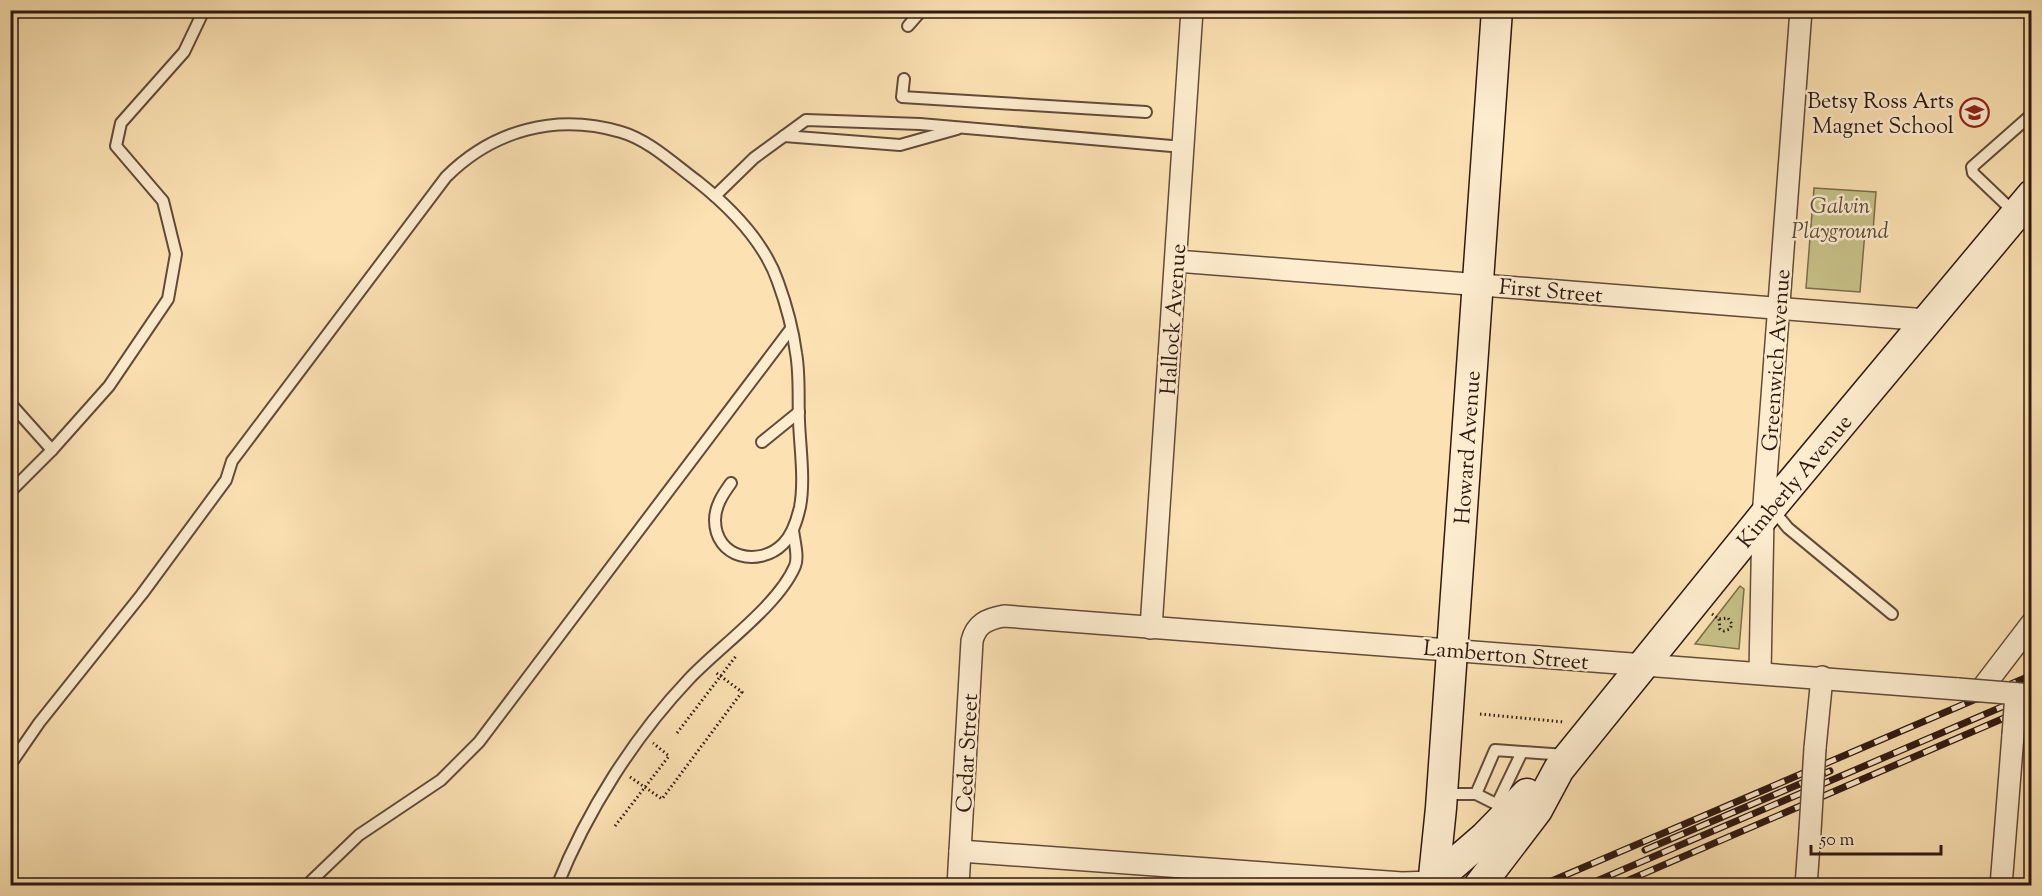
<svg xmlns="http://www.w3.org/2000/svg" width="2042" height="896" font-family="'Sorts Mill Goudy',serif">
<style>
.green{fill:#c6c188;stroke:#7a6d4c;stroke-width:1.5}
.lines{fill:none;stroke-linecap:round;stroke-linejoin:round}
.service-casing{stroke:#624b3a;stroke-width:14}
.minor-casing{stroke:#624b3a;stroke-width:24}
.secondary-casing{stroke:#2f1911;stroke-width:33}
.path{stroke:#2f1911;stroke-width:3;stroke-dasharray:1.5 3;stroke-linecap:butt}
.service{stroke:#fdecce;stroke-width:10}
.minor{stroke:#fdecce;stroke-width:21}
.secondary{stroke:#fdecce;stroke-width:30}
.rail-casing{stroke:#2f1911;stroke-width:7}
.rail{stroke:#fdecce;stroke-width:4.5;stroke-dasharray:14;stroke-linecap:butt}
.minor-bridge-casing{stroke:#624b3a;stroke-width:24;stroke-linecap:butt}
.minor-bridge{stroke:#fdecce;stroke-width:21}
.labels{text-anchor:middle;stroke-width:5;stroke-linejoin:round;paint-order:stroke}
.poi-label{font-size:22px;fill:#2f1911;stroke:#fdecce;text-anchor:end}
.park-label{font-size:22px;font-style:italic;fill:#5c4b35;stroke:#fdecce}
.street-label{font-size:22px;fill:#2f1911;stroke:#fdecce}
</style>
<rect width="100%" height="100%" fill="#fce2b3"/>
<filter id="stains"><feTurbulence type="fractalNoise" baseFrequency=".00333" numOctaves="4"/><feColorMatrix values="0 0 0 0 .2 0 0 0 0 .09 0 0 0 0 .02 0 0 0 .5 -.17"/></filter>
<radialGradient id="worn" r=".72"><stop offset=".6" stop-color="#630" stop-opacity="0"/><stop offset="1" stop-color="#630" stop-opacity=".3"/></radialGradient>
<!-- green -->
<g class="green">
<path d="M1814,188L1876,192L1873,231H1865L1860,292L1806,288Z"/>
<path d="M1740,586L1744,589L1739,649L1695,644Z"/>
</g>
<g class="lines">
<defs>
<g id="service">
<path d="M908,26L922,10"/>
<path d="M904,79L902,97L1146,112"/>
<path d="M784,136L900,145L957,129"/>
<path d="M715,196L754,158L806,120L920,124L1183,147"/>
<path d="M2016,214L1973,173L1972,167L2031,115"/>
<path d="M10,403L52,450"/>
<path d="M762,442L799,412"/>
<path d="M10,492L52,450L109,386L168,299L176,254L163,201L116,146L121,123L184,52L204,10"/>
<path d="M1773,510L1788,528L1892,614"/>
<path d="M10,765L39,723L142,594L226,480L232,461L446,177C493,130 556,113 621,132C649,140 674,164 697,181C731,208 764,241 778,282C786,304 793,330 796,353C800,375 798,399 799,421C800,448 805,480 800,507C797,520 793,534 783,544C759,568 715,558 715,520C715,506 723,494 731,483"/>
<path d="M1443,794H1476L1495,750L1566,755"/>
<path d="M1476,794L1502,807"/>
<path d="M1497,804L1522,752"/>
<path d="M306,886L359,835L441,780L479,742L790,330"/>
<path d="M557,886C587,811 634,737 689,679C719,647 778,606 795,566C799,557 794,540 793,530"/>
</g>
<g id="minor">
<path d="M1176,261L1927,320"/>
<path d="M1151,628L1192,10"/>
<path d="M1760,673L1763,517L1801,10"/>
<path d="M1980,691L2032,623"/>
<path d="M1815,748L1822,677"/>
<path d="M960,851L1402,883L1433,882"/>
<path d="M958,886L972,641C976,624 987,619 1004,616L1958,689"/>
<path d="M1806,886L1810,831"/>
<path d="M2001,886L2013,735"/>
</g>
<g id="secondary">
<path d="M1433,882L1485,837L1527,794"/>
<path id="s1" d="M1433,886L1441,808L1497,10"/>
<path id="s2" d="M1479,886L1537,810L1559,769L1763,517L2032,195"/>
</g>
</defs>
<!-- service casing -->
<use href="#service" class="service-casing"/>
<!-- minor casing -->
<use href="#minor" class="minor-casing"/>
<!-- secondary casing -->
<use href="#secondary" class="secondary-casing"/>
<!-- path -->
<g class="path">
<path d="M1712,614L1719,619L1728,618L1732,624L1730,629L1724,631L1720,629L1719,619"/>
<path d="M1480,714L1564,722"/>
<path d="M677,733L736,656"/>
<path d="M630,777L662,799L742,692L715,672"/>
<path d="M615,826L669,756L653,743"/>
</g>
<!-- service -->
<use href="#service" class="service"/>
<!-- minor -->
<use href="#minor" class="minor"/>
<!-- secondary -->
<use href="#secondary" class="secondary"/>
<defs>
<g id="rail">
<path d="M1645,850L1830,771"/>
<path d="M1540,886L2032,675"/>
<path d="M1585,886L2032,694"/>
<path d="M1615,886L2032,706"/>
</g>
</defs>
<!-- rail casing -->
<use href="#rail" class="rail-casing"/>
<!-- rail -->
<use href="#rail" class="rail"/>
<defs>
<g id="minor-bridge">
<path d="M1958,689L2032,695"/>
<path d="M2013,735L2016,694"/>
<path d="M1810,831L1815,748"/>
</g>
</defs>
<!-- minor-bridge casing -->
<use href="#minor-bridge" class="minor-bridge-casing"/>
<!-- minor-bridge -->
<use href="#minor-bridge" class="minor-bridge"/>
</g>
<!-- icons -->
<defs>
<symbol id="school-ring" viewBox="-11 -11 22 22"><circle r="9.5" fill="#fdecce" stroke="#8f2418" stroke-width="1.5"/><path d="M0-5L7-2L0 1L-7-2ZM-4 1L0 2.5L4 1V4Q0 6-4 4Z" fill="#8f2418"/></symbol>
</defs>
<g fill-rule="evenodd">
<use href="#school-ring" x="1958" y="96" width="33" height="33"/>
</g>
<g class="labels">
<!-- poi labels -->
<g class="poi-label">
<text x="1954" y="108">Betsy Ross Arts<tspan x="1954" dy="25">Magnet School</tspan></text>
</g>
<!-- park labels -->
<g class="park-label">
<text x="1840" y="213">Galvin<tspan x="1840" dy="25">Playground</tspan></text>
</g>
<!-- street labels -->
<g class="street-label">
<text transform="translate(1551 290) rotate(5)" y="8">First Street</text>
<text transform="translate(1172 319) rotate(-86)" y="8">Hallock Avenue</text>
<text transform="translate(1775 360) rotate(-86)" y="8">Greenwich Avenue</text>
<text dy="8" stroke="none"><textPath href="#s1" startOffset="440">Howard Avenue</textPath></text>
<text dy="8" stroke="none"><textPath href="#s2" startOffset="514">Kimberly Avenue</textPath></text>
<text transform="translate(1506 654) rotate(5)" y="8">Lamberton Street</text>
<text transform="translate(966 753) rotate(-87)" y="8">Cedar Street</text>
</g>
</g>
<!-- margin -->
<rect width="2042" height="896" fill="none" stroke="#fce2b3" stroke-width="36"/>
<rect x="12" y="12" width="2018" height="872" fill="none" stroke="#2f1911" stroke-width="3"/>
<rect x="18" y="18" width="2006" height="860" fill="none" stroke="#2f1911" stroke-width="1.5"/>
<!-- scale -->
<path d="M1811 845v9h130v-9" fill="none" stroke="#2f1911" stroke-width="3"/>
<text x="1820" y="845" font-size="18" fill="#2f1911" stroke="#fdecce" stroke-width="4.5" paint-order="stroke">50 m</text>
<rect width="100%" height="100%" filter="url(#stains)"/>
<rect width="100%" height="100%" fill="url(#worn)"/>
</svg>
